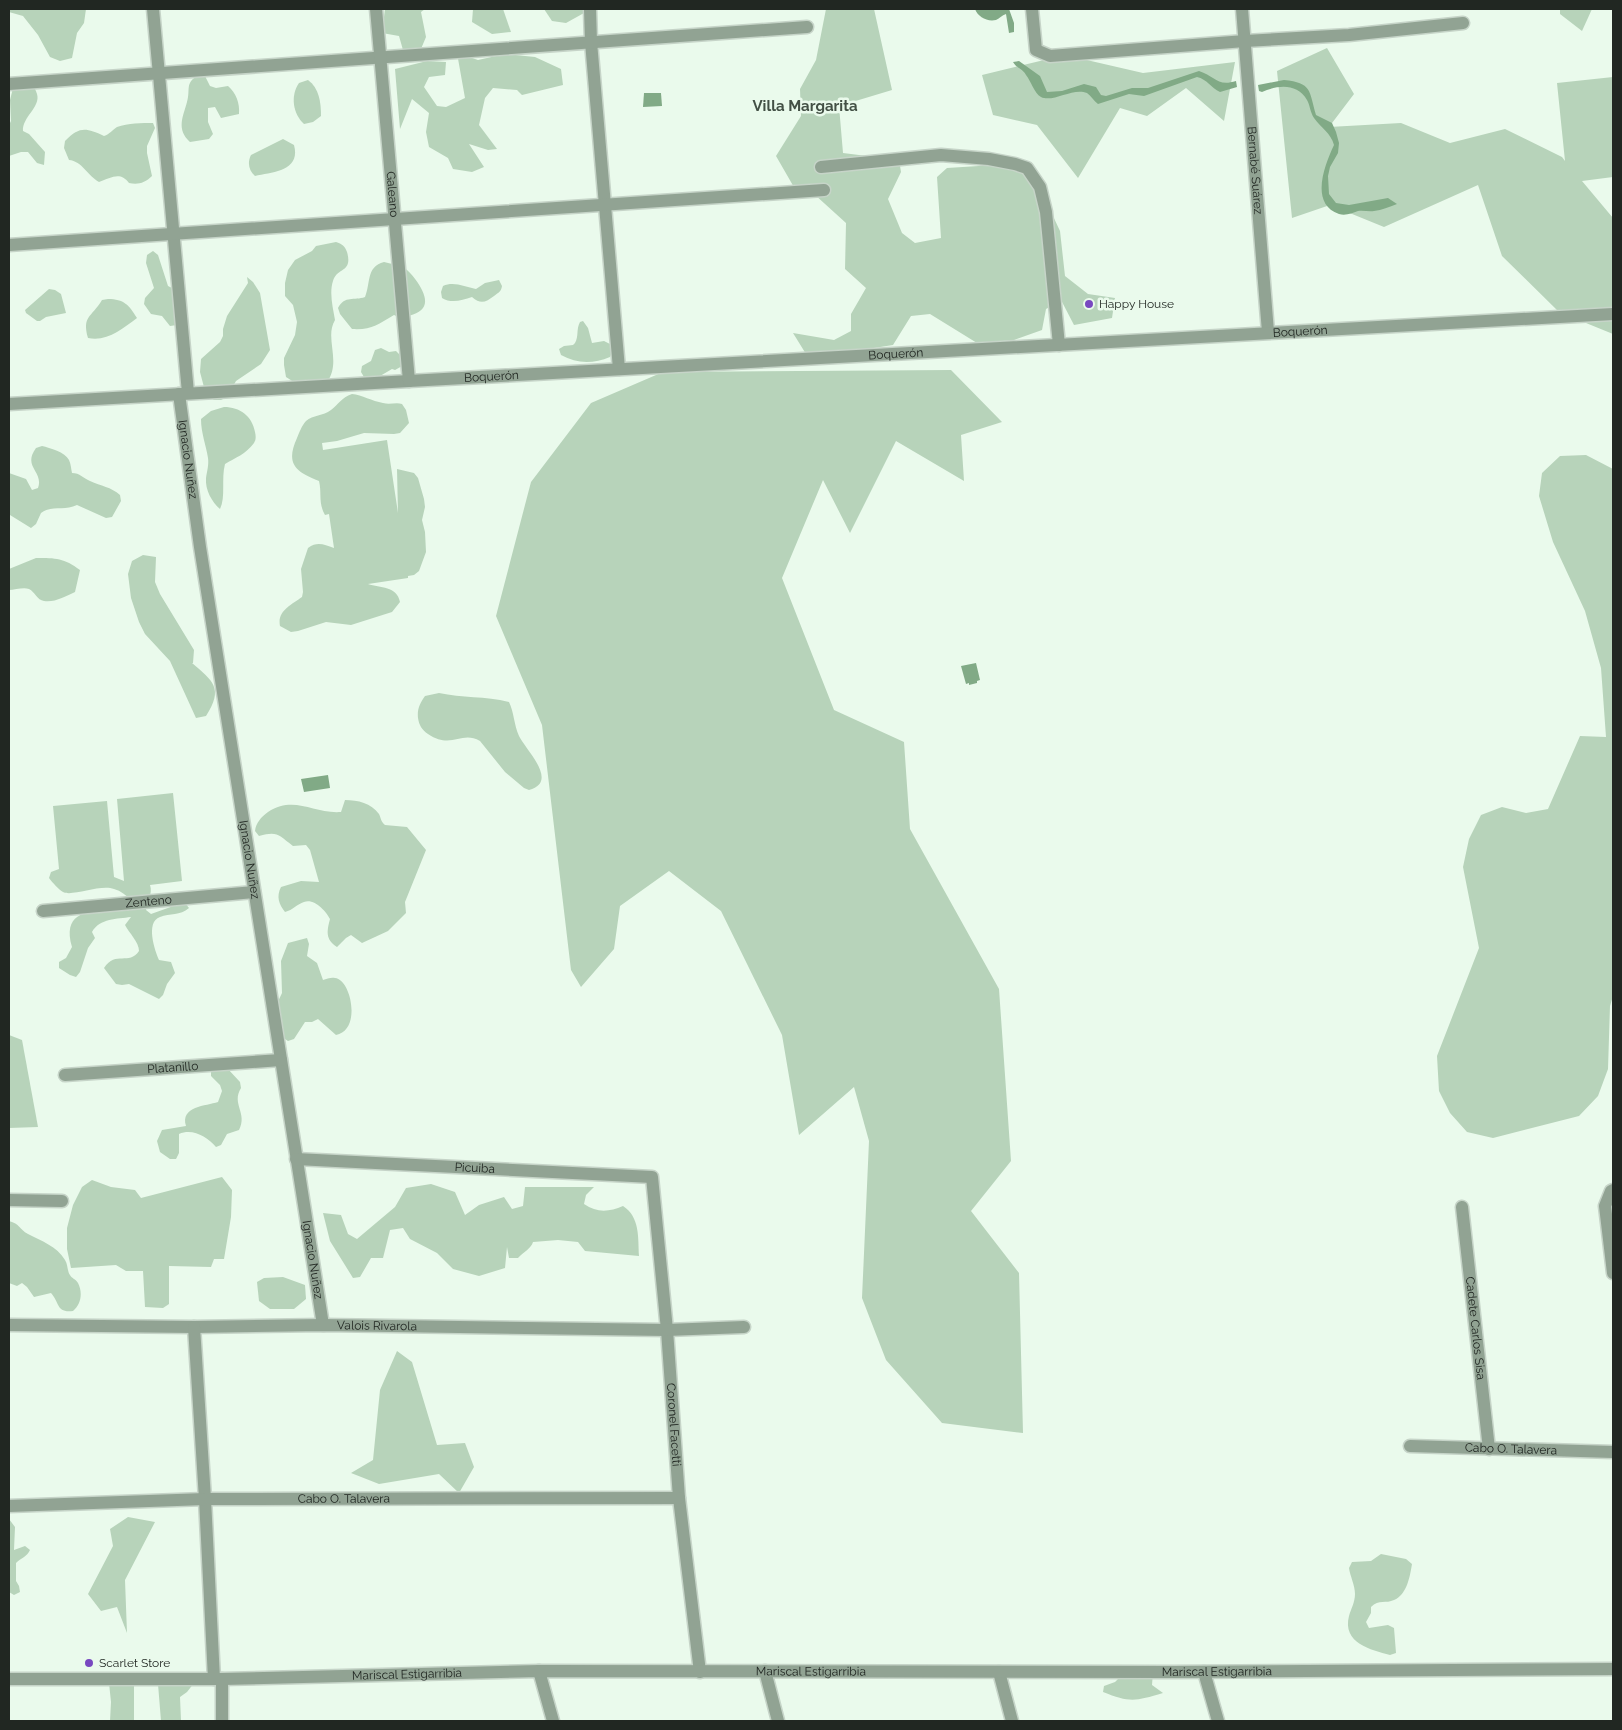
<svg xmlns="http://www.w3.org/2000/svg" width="1622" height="1730" font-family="Raleway,sans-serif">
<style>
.green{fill:#b7d3ba}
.water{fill:#81aa86}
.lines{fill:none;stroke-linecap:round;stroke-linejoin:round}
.minor-casing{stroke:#c6d4c8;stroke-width:15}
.tertiary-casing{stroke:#c6d4c8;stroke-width:15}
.minor{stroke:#91a393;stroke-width:12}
.tertiary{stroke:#91a393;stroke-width:12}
.poi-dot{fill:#7848c0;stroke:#eafaec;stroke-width:2}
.labels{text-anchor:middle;stroke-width:5;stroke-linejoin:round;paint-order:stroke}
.street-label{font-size:12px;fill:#212722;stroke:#eafaec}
.poi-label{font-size:12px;fill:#212722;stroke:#eafaec;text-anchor:start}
.quarter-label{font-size:15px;font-weight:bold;fill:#435045;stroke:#eafaec}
</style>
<rect width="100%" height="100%" fill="#eafaec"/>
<!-- green -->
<g class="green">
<path d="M9,9H86L84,23L77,33L72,58L60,61L50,57L38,35L23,16L9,12Z"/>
<path d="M385,9H425L421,12L426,37L418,56L405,57L399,36L382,33Z"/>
<path d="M473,9H503L511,32L492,34L472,22Z"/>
<path d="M544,9H583L584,13L566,23L552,21Z"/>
<path d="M826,9H874L892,90L839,106L843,153L899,160L901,172L888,199L902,233L915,243L941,238L937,177L947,168L1028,163L1060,231L1065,276L1088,294L1115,298L1112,318L1074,325L1061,300L1046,309L1042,330L1014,340L977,343L930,314L911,316L893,345L861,350L806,354L793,333L834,340L851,331V314L866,288L845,269L846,223L814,194L795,189L776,156L801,116L800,89L816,60Z"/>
<path d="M1560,9H1592L1582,31L1560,14Z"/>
<path d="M1327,48L1354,94L1329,127L1401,123L1450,143L1505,129L1562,157L1565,161L1557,83L1613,77V177L1582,181L1613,218V334L1559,312L1502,256L1478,185L1384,227L1330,205L1292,218L1277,71Z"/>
<path d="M457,53L478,60L505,54L535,57L561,69L563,85L522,95L517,90L493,88L485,98L479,125L497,149L488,150L469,144L484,167L472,172L453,169L448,158L429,147L426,132L429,113L412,99L400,129L395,69L427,61L446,62L445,75L429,77L424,87L437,106L446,107L465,98Z"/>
<path d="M1065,55L1143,73L1235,62L1224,121L1186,88L1147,116L1120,108L1078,178L1037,125L993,115L982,75Z"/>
<path d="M199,75L205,76L210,86L216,88L228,86C236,93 240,103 239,114L221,118L215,107L208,108V122L213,134L209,139L190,142C176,129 183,117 187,102C191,89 184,83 199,75Z"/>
<path d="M308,80C319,88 321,102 321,116L313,122L304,124C293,114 290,96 299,83Z"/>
<path d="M31,82C33,86 36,90 37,94C41,107 22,117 23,131L29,134L45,152L44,165L37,163L28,152H21L9,156V125L11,121L10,100L13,88Z"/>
<path d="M153,123L155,128L147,146V153L152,176C145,183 138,185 129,183C120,171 111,178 99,182C88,176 82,161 69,160L64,148L65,141C80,126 86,128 104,136C110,134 112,130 117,127C128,123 142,123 153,123Z"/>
<path d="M283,139L294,145C301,171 273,172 255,176C249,171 247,163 251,155Z"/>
<path d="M336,242C342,244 345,246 347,252C353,273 337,267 333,281C329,293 333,308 335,320C324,338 342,361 327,382L297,384L286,377L284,365V358L295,335L297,322L293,305L285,296V283L288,270L295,260L312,251L316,246Z"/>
<path d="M153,251L158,255L168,286L174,289L177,325L170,326L162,316L151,314L144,304L145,298L154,288L146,263L147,255Z"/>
<path d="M384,262C392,264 401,265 407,270C415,277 431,298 423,308C419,314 408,316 401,318L394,315C377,325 372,330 352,329L340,314L338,308C345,295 354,301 365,297C371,282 366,267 384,262Z"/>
<path d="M247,277L253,282L260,293L270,350L261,364L236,381L227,397L221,400H214L208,396L205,391L200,372L201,359L220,342L223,336V329L227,316L248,283Z"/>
<path d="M499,280L502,286C501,292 499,292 494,296C486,302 481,305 472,297C462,300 452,304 442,298L441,292L443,286C454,281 465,287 476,289L485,283Z"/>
<path d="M49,289L55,290L61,294L66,313L46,317L40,321H37L26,313L25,310Z"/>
<path d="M108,299C124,299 129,305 137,318C122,329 107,342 88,338C82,316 91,318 102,300Z"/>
<path d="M583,321L588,328L592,343L604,341L610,344L613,349L610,357C593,364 577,364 561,355L559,349L564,346L573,345L575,343C579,336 576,329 580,322Z"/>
<path d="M381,348L389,352L396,351L404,359V365L395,370L392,369L375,379L364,377L361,372L362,366L371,361L375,350Z"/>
<path d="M951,370L1002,422L961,435L964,481L896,441L850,533L823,480L782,578L834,710L904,742L910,829L999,989L1011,1161L971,1211L1019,1273L1023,1433L942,1423L886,1360L862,1298L869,1141L854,1087L799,1135L782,1035L721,911L669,871L620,906L614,949L581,987L571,970L542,725L496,616L531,482L591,403L663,372Z"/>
<path d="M352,394C362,395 372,401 383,403C390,405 396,402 402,404L406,410L409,423L400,433L394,434L364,433L337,441L322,443L323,450L387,440L398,513L397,469L414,473L418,478L424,499L425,507L422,520L425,532L426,552L419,571L414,575L408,576V578L368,584C380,588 397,586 400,602L392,612L351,625L326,622L298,631L291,632L280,626C277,611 291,605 302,597L303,592L301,569L308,548C318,541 324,545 334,548L329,514L325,515C318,503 322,493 319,481C296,472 285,464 297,438C299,433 302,425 306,421C313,415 323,416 331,410C339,404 341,398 352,394Z"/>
<path d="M224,407C240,407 252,416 255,432C256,436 256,440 254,443C246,454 235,458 225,464C221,479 226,497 220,509C212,502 205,490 206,478C207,471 209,465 208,458C206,445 201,433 201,419L211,411Z"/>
<path d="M42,446C50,448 65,452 69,460C71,464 71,469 72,473C80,473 83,478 90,481C101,486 111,487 120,495L121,501L112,517L106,518L77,505C64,511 52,505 41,513L36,524L31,528L10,515L9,514V473L26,479L32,490L38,488C44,471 22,467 36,448Z"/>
<path d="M1586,455L1613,469V996L1610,1006L1608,1069L1598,1096L1579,1116L1493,1138L1467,1132L1450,1113L1439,1091L1437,1056L1479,948L1463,867L1469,839L1481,815L1502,807L1526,813L1548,809L1580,736L1606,737L1601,668L1585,611L1553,542L1539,496L1542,473L1560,456Z"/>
<path d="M143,555L156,557L155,582L160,594L194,650L193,663H192C213,681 224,688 206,716L196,718L170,661L145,634L139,622L131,598L128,574L132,561Z"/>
<path d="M36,558C56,558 64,558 80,570L75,592C66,596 54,603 44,601C37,600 35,592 29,589C23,587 15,590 9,590V569Z"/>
<path d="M439,693C462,698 485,696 509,702C514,712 514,725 519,736C525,749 560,782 529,790L524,788L505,772L480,741C461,730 452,750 428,734C422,730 419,725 418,718C417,709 420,703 425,696Z"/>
<path d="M173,793L182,881L150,885C153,894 147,901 146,910L151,914L179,904L185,903L189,908C180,916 170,913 160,917C145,922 155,951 159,960L171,962L175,973L167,984L163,995L159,999L129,984L122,985L116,984L104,968C116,950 129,966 139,951C139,942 129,933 125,925L131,917C117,919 100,918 92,932L95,938L88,948L80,972L76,977L70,975L59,968V962L66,958L72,947C60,905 99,911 128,911L132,906L131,900C126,895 121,891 114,889C100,884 72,897 63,892C58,889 53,883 49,878L51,872L59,869L53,806L107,801L114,877L124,881L117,799Z"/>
<path d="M345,800C358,800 371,803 379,814C381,818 381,822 385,825L407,827L426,850L405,902L406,913L388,931L362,943L351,935L346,938L337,947C325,939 327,931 330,919C326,911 314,898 304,902C297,904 293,910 285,912C279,904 276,897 281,887L301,881L319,882L310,850L306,845L293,846C278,835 278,831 259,836L255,831C256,823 261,817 268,812C295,795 313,814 341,812Z"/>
<path d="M307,938L309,944L307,956L317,963L323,980C327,979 331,977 335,978C351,979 362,1030 336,1035L318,1019L312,1022H305L294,1039L288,1041L282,1037L273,1012L282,993L281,961L288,943Z"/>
<path d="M9,1035L22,1040L38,1127L9,1128Z"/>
<path d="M227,1068L240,1082L241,1088C231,1104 248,1113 239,1130L227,1134L221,1145L216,1147C207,1137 193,1128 179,1134V1153L176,1159H170L160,1152L157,1141L162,1130L186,1126C180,1106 206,1106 218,1102L222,1091L220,1085L211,1076V1070Z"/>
<path d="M222,1177L232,1190L231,1217L224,1259H214L211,1267L169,1266V1304L163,1308L145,1307L143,1271H126L116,1265L71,1268L67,1249V1228L73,1205L82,1187L92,1180L111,1187L135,1190L141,1198Z"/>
<path d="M431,1184L455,1192L465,1215L479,1205L504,1197L512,1209L523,1206L525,1187H594L586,1195L584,1204C597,1213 609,1212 623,1206C640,1217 638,1237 639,1256L585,1251L578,1242L558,1240L533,1242C531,1249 523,1252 518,1258H509L507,1247L505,1268L479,1276L453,1269L437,1253L410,1239L403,1228L390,1230L383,1258H371L360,1277L353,1278L330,1241L323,1213L341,1215L348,1234L357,1239L395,1207L406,1188Z"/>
<path d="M9,1221C20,1224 19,1229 28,1234C41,1241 57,1246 65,1260C68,1264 67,1271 70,1275C71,1278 76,1279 78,1283C83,1293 81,1304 73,1311C56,1313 60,1303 51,1293L34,1297L27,1287L22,1283L17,1286L9,1283Z"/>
<path d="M283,1277L305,1285L306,1299L294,1309H270L259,1301L257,1282L264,1278Z"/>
<path d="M397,1351L412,1362L437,1445L465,1443L474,1467L459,1493L439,1474L379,1484L351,1473L373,1460L380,1390Z"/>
<path d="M128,1517L155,1522L125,1580L127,1633L117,1607L101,1611L88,1594L113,1546L110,1529Z"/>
<path d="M9,1519L15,1527L14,1550L25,1546L30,1550C27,1557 21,1558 16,1563V1581L19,1586L20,1592L14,1595L9,1592Z"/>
<path d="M1381,1554L1406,1559L1412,1564C1410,1576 1407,1595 1394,1600C1386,1604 1379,1599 1371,1607V1613L1366,1622L1369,1628L1388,1625L1394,1628L1396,1653L1390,1655C1371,1650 1342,1643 1349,1616C1351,1609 1355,1602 1355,1594C1355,1585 1350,1576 1349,1568L1352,1562L1371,1561Z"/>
<path d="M1146,1665L1151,1667L1153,1672L1152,1685L1163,1693C1136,1701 1130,1703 1103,1692L1104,1686L1115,1682L1127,1670Z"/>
<path d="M134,1682V1721H110L111,1702L109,1683Z"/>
<path d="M194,1683L187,1692L180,1697L181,1721H161L158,1684Z"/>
</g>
<!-- water -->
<g class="water">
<path d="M975,9H1009L1014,23V32L1009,33L1006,14C1002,15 999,19 996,20C987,22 978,17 975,9Z"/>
<path d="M1019,61L1040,76L1047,92L1062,91L1084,84L1096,87L1101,95L1106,96L1132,88H1148L1199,71C1215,76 1217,87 1236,81L1237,87L1220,92C1211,88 1207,79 1197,77L1144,96L1129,94L1098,104C1094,101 1091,96 1087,93C1073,87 1053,103 1041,97C1034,93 1031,81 1026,75C1022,68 1017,69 1013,62Z"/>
<path d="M1284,80C1312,83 1309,90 1316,115L1332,123L1336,132L1339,143L1338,153L1330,167L1328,176L1329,194L1336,203L1349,205L1388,198L1397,204C1389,207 1382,210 1374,211C1369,212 1363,210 1358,211C1352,213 1346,216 1339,214C1309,204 1325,164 1334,145C1331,133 1321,128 1314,118C1310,112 1310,105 1307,100C1297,83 1278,85 1262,92L1259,91L1258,85Z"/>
<path d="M644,93H661L662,106L643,107Z"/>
<path d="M976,663L980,680L977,681V683L969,685V683L966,684L961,666Z"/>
<path d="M328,775L330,788L304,792L301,779Z"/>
</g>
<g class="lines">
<defs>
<g id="minor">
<path d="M153,9L188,393"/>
<path d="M590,9L591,42L619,369"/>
<path d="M1032,9L1036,50L1050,56L1245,41L1349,35L1463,23"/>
<path id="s1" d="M1242,9L1268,332"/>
<path d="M9,84L807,27"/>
<path d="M821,167L941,155L989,159L1015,164L1027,168L1040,187L1046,212L1059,345"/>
<path d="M9,245C280,225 552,210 824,190"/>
<path id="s2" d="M179,394L200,547L323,1325"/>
<path d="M9,404L409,381"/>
<path id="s3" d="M43,911L254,892"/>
<path id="s4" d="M65,1075L281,1060"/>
<path id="s5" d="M296,1159L652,1177L667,1330L679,1498L700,1672"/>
<path d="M1613,1190L1611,1191L1605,1206L1613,1273"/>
<path d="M9,1200L62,1201"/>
<path id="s6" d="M1462,1207L1489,1449"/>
<path id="s7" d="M9,1325L194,1327L323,1325L667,1330L744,1327"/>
<path d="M194,1327L205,1499L214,1679"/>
<path id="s8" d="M1410,1446L1613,1452"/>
<path id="s9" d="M9,1506L205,1499L679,1498"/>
<path d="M539,1671L553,1721"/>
<path d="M765,1671L778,1721"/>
<path d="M999,1672L1012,1721"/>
<path d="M1204,1672L1218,1721"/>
<path d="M222,1721V1679"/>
</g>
<g id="tertiary">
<path id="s10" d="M376,9L409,381L1613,314"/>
<path id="s11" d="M9,1679H222L539,1671L1173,1672L1613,1669"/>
</g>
</defs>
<!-- minor casing -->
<use href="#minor" class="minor-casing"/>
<!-- tertiary casing -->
<use href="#tertiary" class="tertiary-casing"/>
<!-- minor -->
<use href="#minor" class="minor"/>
<!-- tertiary -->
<use href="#tertiary" class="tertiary"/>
</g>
<!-- markers -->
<g class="poi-dot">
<circle cx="1089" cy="304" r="5"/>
<circle cx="89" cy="1663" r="5"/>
</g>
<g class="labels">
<!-- street labels -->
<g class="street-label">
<text dy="4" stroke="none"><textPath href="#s1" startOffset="162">Bernabé Suárez</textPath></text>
<text dy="4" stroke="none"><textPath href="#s10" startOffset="186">Galeano</textPath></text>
<text dy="4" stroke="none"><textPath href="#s10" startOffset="1266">Boquerón</textPath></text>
<text dy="4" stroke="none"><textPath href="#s10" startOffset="861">Boquerón</textPath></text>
<text dy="4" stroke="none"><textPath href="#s10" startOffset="456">Boquerón</textPath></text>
<text dy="4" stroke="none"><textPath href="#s2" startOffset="66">Ignacio Nuñez</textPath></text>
<text dy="4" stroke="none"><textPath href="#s2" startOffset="471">Ignacio Nuñez</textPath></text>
<text dy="4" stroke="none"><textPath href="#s3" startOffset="106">Zenteno</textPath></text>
<text dy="4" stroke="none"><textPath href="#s4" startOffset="108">Platanillo</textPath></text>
<text dy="4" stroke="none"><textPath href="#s5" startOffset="179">Picuiba</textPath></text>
<text dy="4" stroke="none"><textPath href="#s2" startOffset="876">Ignacio Nuñez</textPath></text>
<text dy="4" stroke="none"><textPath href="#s7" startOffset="368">Valois Rivarola</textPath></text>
<text dy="4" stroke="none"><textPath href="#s6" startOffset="122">Cadete Carlos Sisa</textPath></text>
<text dy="4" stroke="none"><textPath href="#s5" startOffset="605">Coronel Facetti</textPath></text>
<text dy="4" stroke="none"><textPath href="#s8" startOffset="101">Cabo O. Talavera</textPath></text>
<text dy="4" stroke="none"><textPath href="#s9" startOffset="335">Cabo O. Talavera</textPath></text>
<text dy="4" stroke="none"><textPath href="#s11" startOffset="1208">Mariscal Estigarribia</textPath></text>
<text dy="4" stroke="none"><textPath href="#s11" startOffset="802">Mariscal Estigarribia</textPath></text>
<text dy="4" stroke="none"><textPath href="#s11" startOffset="398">Mariscal Estigarribia</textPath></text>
</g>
<!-- poi labels -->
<g class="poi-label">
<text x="1099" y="308">Happy House</text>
<text x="99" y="1667">Scarlet Store</text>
</g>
<!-- quarter labels -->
<g class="quarter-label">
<text x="805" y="111">Villa Margarita</text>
</g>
</g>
<!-- border -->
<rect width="1622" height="1730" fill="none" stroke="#212722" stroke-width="20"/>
</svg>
